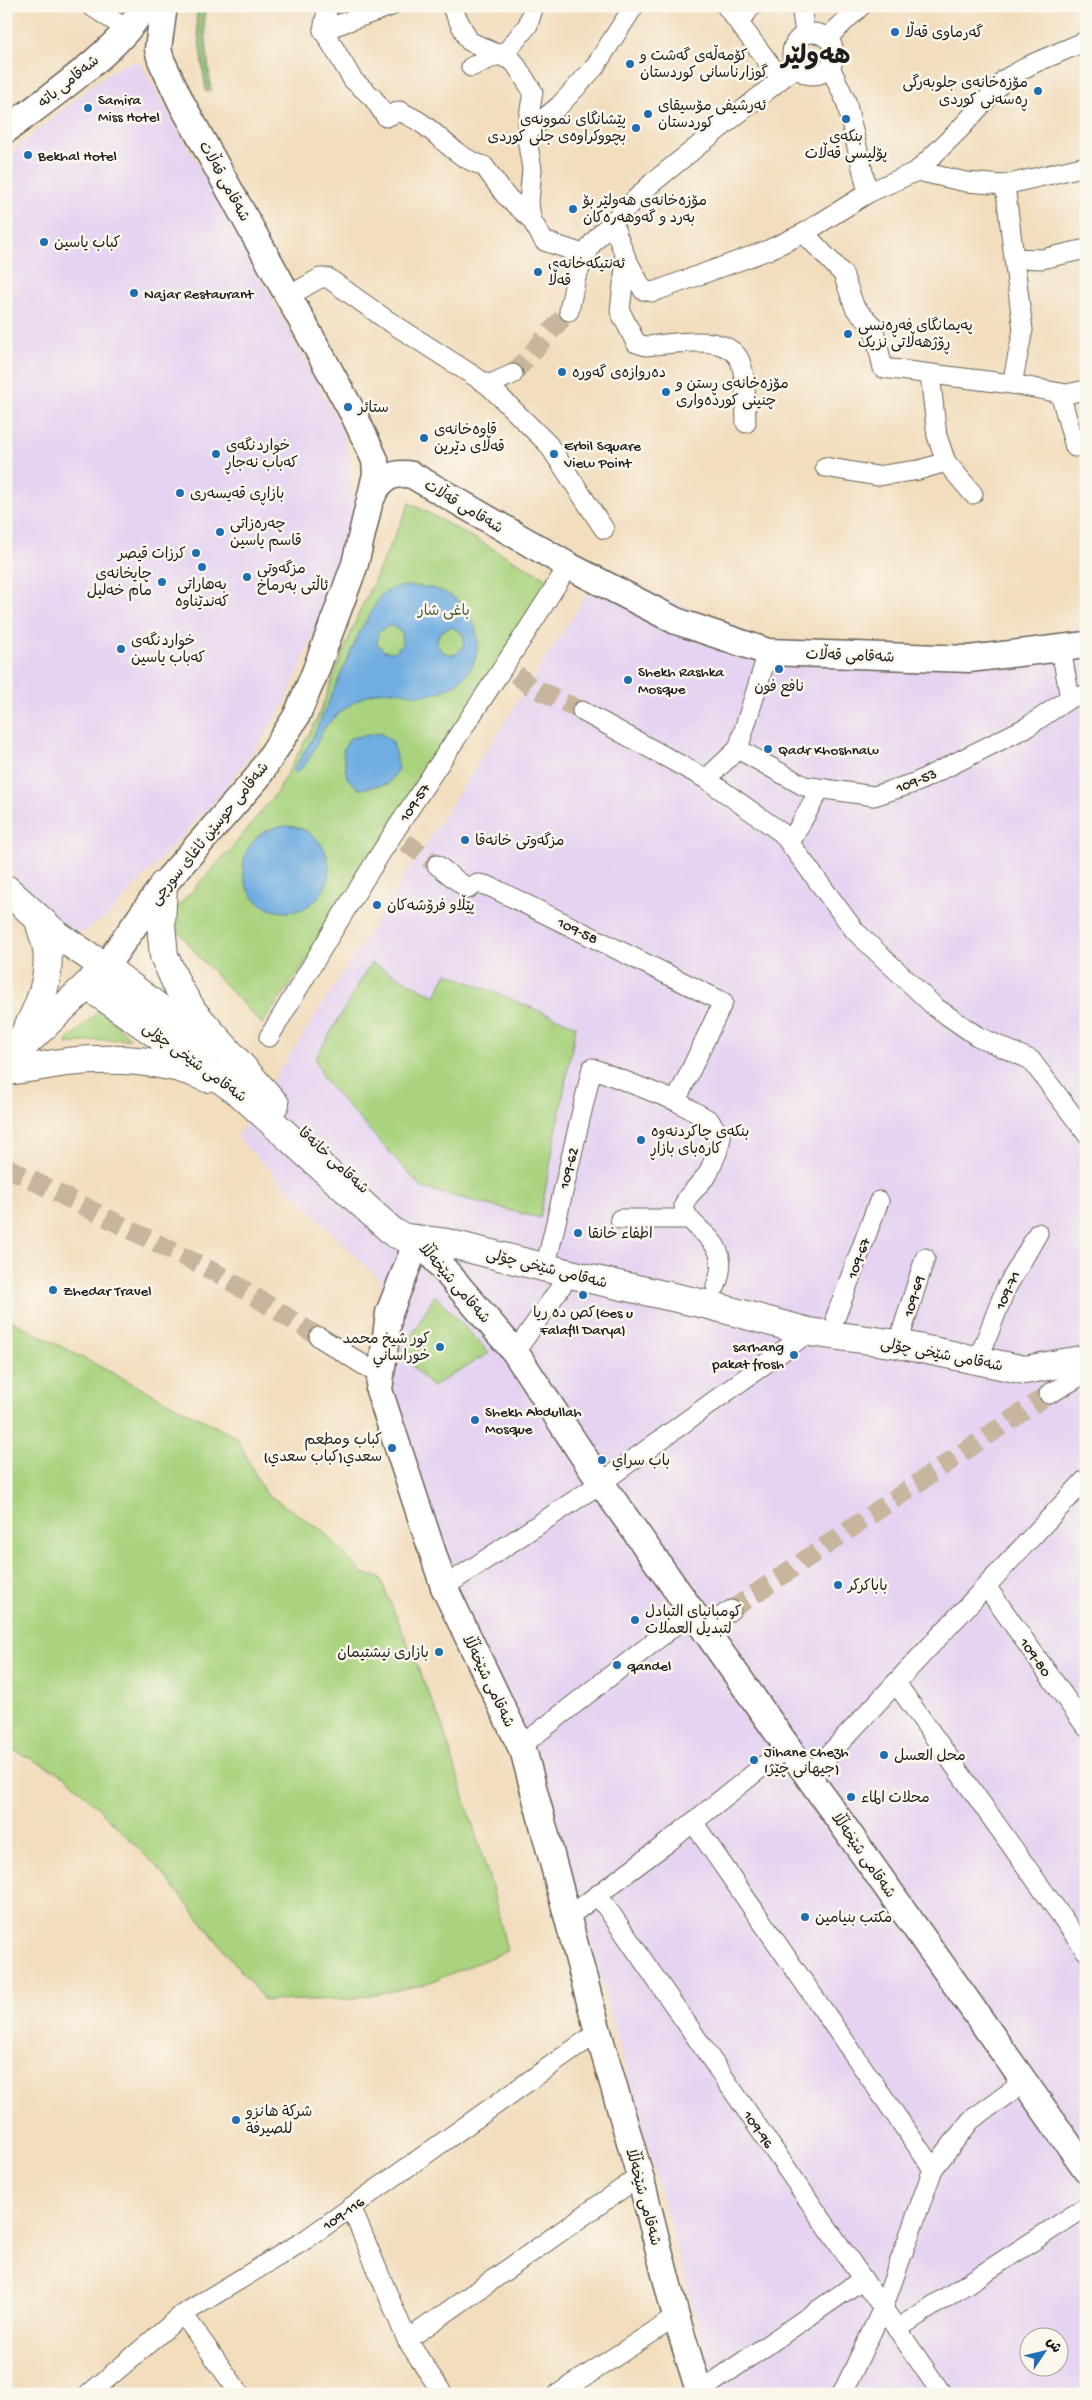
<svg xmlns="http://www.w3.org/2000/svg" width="1092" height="2400" font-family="'Gochi Hand','Playpen Sans Arabic',sans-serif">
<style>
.built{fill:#e5d3f1;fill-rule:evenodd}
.green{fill:#a9d37e;stroke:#62784d}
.forest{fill:#86b56d;stroke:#516844}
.water{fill:#6fade1;stroke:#46647e;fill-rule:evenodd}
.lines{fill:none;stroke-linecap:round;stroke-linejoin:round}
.street-tunnel{stroke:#c7b69d;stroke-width:19;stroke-dasharray:19 9;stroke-linecap:butt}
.street-casing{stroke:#676054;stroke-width:21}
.secondary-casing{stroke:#676054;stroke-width:29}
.primary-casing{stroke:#676054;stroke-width:30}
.street{stroke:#fff;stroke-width:19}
.secondary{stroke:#fff;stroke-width:26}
.primary{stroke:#fff;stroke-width:28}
.poi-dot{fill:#1f6fb2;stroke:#fbf7ec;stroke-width:2}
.labels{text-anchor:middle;stroke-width:5;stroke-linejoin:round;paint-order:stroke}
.poi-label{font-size:15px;fill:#1c1c1c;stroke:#fbf7ec;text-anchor:start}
.street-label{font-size:15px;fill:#1c1c1c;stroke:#fbf7ec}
.park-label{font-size:15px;fill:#4d5c3e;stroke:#fbf7ec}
.town-label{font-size:25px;font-weight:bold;fill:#1c1c1c;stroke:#fbf7ec}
</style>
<rect width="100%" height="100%" fill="#fbf7ec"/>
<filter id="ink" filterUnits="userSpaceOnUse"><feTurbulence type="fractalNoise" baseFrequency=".02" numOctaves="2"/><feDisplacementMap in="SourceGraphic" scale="10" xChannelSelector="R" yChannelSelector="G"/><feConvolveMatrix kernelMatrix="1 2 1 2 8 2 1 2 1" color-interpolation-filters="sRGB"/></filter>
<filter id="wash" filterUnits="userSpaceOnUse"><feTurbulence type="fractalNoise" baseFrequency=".0096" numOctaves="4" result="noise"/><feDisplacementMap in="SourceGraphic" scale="20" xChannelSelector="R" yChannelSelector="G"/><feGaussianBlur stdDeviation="1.12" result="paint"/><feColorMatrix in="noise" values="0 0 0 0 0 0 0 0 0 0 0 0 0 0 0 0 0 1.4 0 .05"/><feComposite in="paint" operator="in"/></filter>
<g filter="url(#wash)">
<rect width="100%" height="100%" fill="#f2ddbd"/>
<!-- built -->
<g class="built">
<path d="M136,61L141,64L243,244L341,427L349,456L354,504L339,576L284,705L265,735L221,794L110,914L85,931L77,933L37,906L6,867V157L95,83L120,66Z"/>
<path d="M602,571L764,640L949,651L1086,627V2394H717L545,1779L405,1475L372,1398L382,1282L237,1137ZM1030,2338H1060V2368H1030Z"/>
</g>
<!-- green -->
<g class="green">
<path d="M410,503L555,583L302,968L262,1024L199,957L168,917L231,849L277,792L317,719L358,615Z"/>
<path d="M371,963L435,996L447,973L576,1026L540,1218L422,1188L324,1080L315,1059Z"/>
<path d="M100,1010L131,1039L100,1040L67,1044L68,1040Z"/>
<path d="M435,1295L489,1353L432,1387L401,1354Z"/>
<path d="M6,1318L236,1437L265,1493L323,1531L362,1573L380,1578L442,1725L493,1891L507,1951L423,1985L349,1999L265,2001L160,1870L67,1777L6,1746Z"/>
</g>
<!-- forest -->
<path class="forest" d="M198,6H206L204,19L211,91L206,92L196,19Z"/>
<!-- water -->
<g class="water">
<path d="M404,586C423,586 446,588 460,603C473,616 480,634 477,652C472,679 445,696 418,695C408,694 398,690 387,691C374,691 359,698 349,706C341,711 332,719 326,726C316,739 311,767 294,773L293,770L312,739L359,633L381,595L391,589ZM388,626H393L402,633V644L395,652L384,651L377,643L378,632ZM451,627L461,632C467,643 463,651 453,655L442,652L436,642L440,632Z"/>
<path d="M380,733L393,742L398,769L388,784L359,789L347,778L343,750L350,738Z"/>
<circle cx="286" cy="869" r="43"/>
</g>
</g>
<g filter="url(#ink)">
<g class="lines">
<!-- street-tunnel -->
<g class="street-tunnel">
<path d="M513,374L569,311"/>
<path d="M516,674L530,686L582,711"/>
<path d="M405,842L437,865"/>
<path d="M6,1167L222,1276L319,1337"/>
<path d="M731,1610L1049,1394"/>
</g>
<defs>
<g id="street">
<path d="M91,6L128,30"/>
<path d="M328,6L323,30L353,80L373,98L386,117L400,111C408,116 417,119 424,125C444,140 459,159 484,166L505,195L531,219"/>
<path d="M451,6L469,41L514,62L533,92L526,133L532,169L529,202L531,219L544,241L586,255"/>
<path d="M726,6L781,79"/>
<path d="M801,6L805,34"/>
<path d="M739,22L752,6"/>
<path d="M323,30L391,6"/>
<circle cx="813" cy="54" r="21"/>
<path d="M827,38L861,6"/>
<path d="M471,67L507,51L528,25L534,6"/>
<path d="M830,67L846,101L868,193"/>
<path d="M526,133L559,106L594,68L634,6"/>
<path d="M917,171L960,129L1005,79L1032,64L1086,41"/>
<path d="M1005,185L1086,166"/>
<path d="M612,222L626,258L643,290L653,292L768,250L804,233L868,193L917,171L966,182L1005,185L1014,258L1042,259L1086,249"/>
<path d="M804,233L843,274L855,308L873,326L883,368L1012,384L1066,394L1086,390"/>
<path d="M626,258L620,311L636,343L646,346C671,344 727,332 740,361C747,379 745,404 746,423"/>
<path d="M287,297L320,278H328L384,318L488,385L513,374"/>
<path d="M569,311L576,277L591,245L605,229L652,183L796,67"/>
<path d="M930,374L937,436L946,462L973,494"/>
<path d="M1012,384L1023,330L1014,258"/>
<path d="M488,385L548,444L604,529"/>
<path d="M1060,393L1075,447"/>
<path d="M825,467L877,476L919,470L946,462"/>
<path d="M1061,650L1070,698"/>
<path d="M582,711L706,779L782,833L855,931L935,1007L977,1036L1031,1060L1086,1133"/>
<path d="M738,749L804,786L874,796L917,782L1027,727L1070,698L1086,695"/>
<path d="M706,779L738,749L768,652"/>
<path d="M790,843L820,789"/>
<path d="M437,865L468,889C475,881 483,884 493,888L723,1002L676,1101"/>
<path d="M269,1037C310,969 350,900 393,834C450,746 510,660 565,571"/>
<path d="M620,1219H688"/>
<path d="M545,1269L592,1068L676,1101L709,1120L721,1137L719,1148L708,1174L687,1198L684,1205C686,1233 736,1236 716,1286"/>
<path d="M836,1316L879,1201"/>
<path d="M901,1334L925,1258"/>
<path d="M319,1337L381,1376"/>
<path d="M982,1350L1005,1290L1038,1233"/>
<path d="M515,1352L570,1274"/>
<path d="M1049,1394L1086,1373"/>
<path d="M986,1586L1086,1727"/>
<path d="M444,1587L601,1483L809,1332"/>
<path d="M703,1628L731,1610"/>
<path d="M896,1683L1086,1951"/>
<path d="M521,1746L692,1612"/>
<path d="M808,1777L1086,1479"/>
<path d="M693,1822L933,2169"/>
<path d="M598,1895L942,2394"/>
<path d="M568,1917L667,1843L787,1747"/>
<path d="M351,2207L407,2340L443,2394"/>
<path d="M183,2314L240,2394"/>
<path d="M897,2329L1086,2207"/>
<path d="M407,2340L640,2176"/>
<path d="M699,2392L863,2279"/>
<path d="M89,2394L183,2314L305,2240L598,2032"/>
<path d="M558,2394L676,2317"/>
<path d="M842,2394L883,2308L933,2169L971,2120L1024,2082"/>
</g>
<g id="secondary">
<path d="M6,130C39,105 130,42 143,6"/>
<path d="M372,497C379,479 394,471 412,475L569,566L676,621L768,652L969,659L1086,645"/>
<path d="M105,967L163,885L257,778L296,717L314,675L355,564L376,474L375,460L354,415L182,104L161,60L158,49L164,6"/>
<path d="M700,2394L676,2317L640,2176L598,2032L524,1753L444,1587L379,1390L389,1313L418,1239L515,1352L601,1483L1086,2169"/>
</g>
<g id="primary">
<path d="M163,885L161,924L164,956L178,987L194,1013L275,1104"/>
<path d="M6,889L56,934L105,967L209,1046"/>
<path d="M88,986L240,1093L394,1233L406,1238L447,1243L591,1279L709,1305L809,1332L898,1344L1025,1370L1086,1359"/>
<path d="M27,1042L101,972"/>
<path d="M12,1056C30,1024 52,989 47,950C46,940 41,930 39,920"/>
<path d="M6,1071C27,1069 47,1065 67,1062C111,1057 166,1059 207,1078"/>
</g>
</defs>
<!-- street casing -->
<use href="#street" class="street-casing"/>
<!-- secondary casing -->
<use href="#secondary" class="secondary-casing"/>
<!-- primary casing -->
<use href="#primary" class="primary-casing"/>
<!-- street -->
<use href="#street" class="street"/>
<!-- secondary -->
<use href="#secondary" class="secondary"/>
<!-- primary -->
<use href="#primary" class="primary"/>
</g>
</g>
<!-- markers -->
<g class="poi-dot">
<circle cx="895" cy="32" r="5"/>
<circle cx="630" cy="64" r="5"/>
<circle cx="1038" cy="91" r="5"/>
<circle cx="88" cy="108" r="5"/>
<circle cx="648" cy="114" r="5"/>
<circle cx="846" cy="119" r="5"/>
<circle cx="636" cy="128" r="5"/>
<circle cx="28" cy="155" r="5"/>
<circle cx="573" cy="209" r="5"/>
<circle cx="44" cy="242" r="5"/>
<circle cx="538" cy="272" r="5"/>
<circle cx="134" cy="293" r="5"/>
<circle cx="848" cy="334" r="5"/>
<circle cx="562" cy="372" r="5"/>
<circle cx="666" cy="392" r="5"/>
<circle cx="348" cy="407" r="5"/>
<circle cx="424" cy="438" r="5"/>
<circle cx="216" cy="454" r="5"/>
<circle cx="554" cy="454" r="5"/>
<circle cx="180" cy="493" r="5"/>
<circle cx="220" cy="532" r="5"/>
<circle cx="196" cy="553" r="5"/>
<circle cx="202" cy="567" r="5"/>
<circle cx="247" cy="577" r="5"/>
<circle cx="162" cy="582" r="5"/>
<circle cx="121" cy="649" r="5"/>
<circle cx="779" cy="669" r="5"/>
<circle cx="628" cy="680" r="5"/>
<circle cx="768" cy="749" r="5"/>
<circle cx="465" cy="840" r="5"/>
<circle cx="377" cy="905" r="5"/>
<circle cx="641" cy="1140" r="5"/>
<circle cx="578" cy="1233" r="5"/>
<circle cx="53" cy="1290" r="5"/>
<circle cx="583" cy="1295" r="5"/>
<circle cx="440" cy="1347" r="5"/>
<circle cx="794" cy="1355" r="5"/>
<circle cx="475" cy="1420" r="5"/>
<circle cx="392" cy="1448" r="5"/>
<circle cx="602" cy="1460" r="5"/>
<circle cx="838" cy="1585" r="5"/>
<circle cx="635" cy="1620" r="5"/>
<circle cx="439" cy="1652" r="5"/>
<circle cx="617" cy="1665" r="5"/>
<circle cx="884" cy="1755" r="5"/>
<circle cx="754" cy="1760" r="5"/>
<circle cx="851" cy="1797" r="5"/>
<circle cx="805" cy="1917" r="5"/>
<circle cx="236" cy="2120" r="5"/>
</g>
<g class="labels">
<!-- poi labels -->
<g class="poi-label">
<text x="905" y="37">گەرماوی قەڵا</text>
<text x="640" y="60">کۆمەڵەی گەشت و<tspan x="640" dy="17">گوزارناسانی کوردستان</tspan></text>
<text x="1028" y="87" text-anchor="end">مۆزەخانەی جلوبەرگی<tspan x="1028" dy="17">ڕەسەنی کوردی</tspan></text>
<text x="98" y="104">Samira<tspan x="98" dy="17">Miss Hotel</tspan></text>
<text x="658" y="110">ئەرشیفی مۆسیقای<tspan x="658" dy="17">کوردستان</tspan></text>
<text x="626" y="124" text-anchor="end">پێشانگای نموونەی<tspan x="626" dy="17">بچووکراوەی جلی کوردی</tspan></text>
<text x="846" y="141" text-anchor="middle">بنکەی<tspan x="846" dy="17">پۆلیسی قەڵات</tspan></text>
<text x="38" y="160">Bekhal Hotel</text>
<text x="583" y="205">مۆزەخانەی هەولێر بۆ<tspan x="583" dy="17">بەرد و گەوهەرەکان</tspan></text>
<text x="54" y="247">كباب ياسين</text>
<text x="548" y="268">ئەنتیکەخانەی<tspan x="548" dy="17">قەڵا</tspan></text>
<text x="144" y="298">Najar Restaurant</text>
<text x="858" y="330">پەیمانگای فەڕەنسی<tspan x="858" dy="17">ڕۆژهەڵاتی نزیک</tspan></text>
<text x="572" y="377">دەروازەی گەورە</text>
<text x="676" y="388">مۆزەخانەی ڕستن و<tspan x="676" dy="17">چنینی کوردەواری</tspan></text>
<text x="358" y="412">ستائر</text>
<text x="434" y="434">قاوەخانەی<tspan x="434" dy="17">قەڵای دێرین</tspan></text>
<text x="226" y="450">خواردنگەی<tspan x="226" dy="17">کەباب نەجاڕ</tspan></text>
<text x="564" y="450">Erbil Square<tspan x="564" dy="17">View Point</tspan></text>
<text x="190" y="498">بازاڕی قەیسەری</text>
<text x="230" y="528">چەرەزاتی<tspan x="230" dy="17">قاسم یاسین</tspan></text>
<text x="186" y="558" text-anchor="end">كرزات قيصر</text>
<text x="257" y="573">مزگەوتی<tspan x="257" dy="17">ئاڵتی بەرماخ</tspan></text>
<text x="152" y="578" text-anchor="end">چایخانەی<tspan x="152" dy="17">مام خەلیل</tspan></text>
<text x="202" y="589" text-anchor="middle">بەهاراتی<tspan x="202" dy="17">کەندێناوە</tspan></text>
<text x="131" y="645">خواردنگەی<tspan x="131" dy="17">کەباب یاسین</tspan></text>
<text x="638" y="676">Shekh Rashka<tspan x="638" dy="17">Mosque</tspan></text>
<text x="779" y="691" text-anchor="middle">نافع فون</text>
<text x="778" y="754">Qadr Khoshnaw</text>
<text x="475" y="845">مزگەوتی خانەقا</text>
<text x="387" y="910">پێڵاو فرۆشەکان</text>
<text x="651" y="1136">بنکەی چاکردنەوە<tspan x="651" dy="17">کارەبای بازاڕ</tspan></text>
<text x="588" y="1238">اطفاء خانقا</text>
<text x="63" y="1295">Zhedar Travel</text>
<text x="583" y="1317" text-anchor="middle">کص ده ریا(Ges u<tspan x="583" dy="17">Falafll Darya)</tspan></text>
<text x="430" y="1343" text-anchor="end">كور شيخ محمد<tspan x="430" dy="17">خوراساني</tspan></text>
<text x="784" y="1351" text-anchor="end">sarhang<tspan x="784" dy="17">pakat frosh</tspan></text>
<text x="485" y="1416">Shekh Abdullah<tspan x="485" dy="17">Mosque</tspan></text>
<text x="382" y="1444" text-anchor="end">كباب ومطعم<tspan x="382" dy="17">سعدي(كباب سعدي)</tspan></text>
<text x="612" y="1465">باب سراي</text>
<text x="848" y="1590">باباكركر</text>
<text x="645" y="1616">كومبانياى التبادل<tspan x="645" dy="17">لتبديل العملات</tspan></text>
<text x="429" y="1657" text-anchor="end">بازاری نیشتیمان</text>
<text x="627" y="1670">qandel</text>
<text x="764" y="1756">Jihane Chezh<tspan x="764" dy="17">(جیهانی چێژ)</tspan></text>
<text x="894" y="1760">محل العسل</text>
<text x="861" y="1802">محلات الماء</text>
<text x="815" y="1922">مكتب بنيامين</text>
<text x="246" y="2116">شركة هانزو<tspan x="246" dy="17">للصيرفة</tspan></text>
</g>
<!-- street labels -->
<g class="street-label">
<text transform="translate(68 81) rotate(-39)" y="5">شەقامی باتە</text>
<text transform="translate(225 181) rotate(61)" y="5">شەقامی قەڵات</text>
<text transform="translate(464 506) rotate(31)" y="5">شەقامی قەڵات</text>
<text transform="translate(850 655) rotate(2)" y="5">شەقامی قەڵات</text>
<text transform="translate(916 780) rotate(-22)" y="5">109-53</text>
<text transform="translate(414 802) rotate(-56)" y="5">109-57</text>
<text transform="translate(209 833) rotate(-51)" y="5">شەقامی حوسێن ئاغای سورچی</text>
<text transform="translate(578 930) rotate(26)" y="5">109-58</text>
<text transform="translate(195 1062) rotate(36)" y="5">شەقامی شێخی چۆلی</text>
<text transform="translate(334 1160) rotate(43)" y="5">شەقامی خانەقا</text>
<text transform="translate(568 1168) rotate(-76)" y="5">109-62</text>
<text transform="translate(858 1258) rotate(-70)" y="5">109-67</text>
<text transform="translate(547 1268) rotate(14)" y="5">شەقامی شێخی چۆلی</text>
<text transform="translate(455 1283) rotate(49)" y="5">شەقامی شێخەڵڵا</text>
<text transform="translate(1007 1290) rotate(-65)" y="5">109-71</text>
<text transform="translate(913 1296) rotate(-73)" y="5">109-69</text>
<text transform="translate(942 1354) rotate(11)" y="5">شەقامی شێخی چۆلی</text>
<text transform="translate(1036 1657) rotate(55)" y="5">109-80</text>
<text transform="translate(489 1681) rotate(64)" y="5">شەقامی شێخەڵڵا</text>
<text transform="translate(864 1855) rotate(55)" y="5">شەقامی شێخەڵڵا</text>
<text transform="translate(759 2129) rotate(55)" y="5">109-96</text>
<text transform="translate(644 2197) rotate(75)" y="5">شەقامی شێخەڵڵا</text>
<text transform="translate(343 2213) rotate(-35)" y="5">109-116</text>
</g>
<!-- park labels -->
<g class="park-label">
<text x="444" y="615">باغی شار</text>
</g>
<!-- town labels -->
<g class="town-label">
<text x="816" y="63">ھەولێر</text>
</g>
</g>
<!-- margin -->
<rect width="1092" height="2400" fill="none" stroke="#fbf7ec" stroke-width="25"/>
<!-- north arrow -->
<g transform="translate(1044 2352) rotate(55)"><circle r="24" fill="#fbf7ec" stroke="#a29f99"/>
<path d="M0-4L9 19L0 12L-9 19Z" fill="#1f6fb2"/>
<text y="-8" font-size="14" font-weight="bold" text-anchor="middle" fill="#1c1c1c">ش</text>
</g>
</svg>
